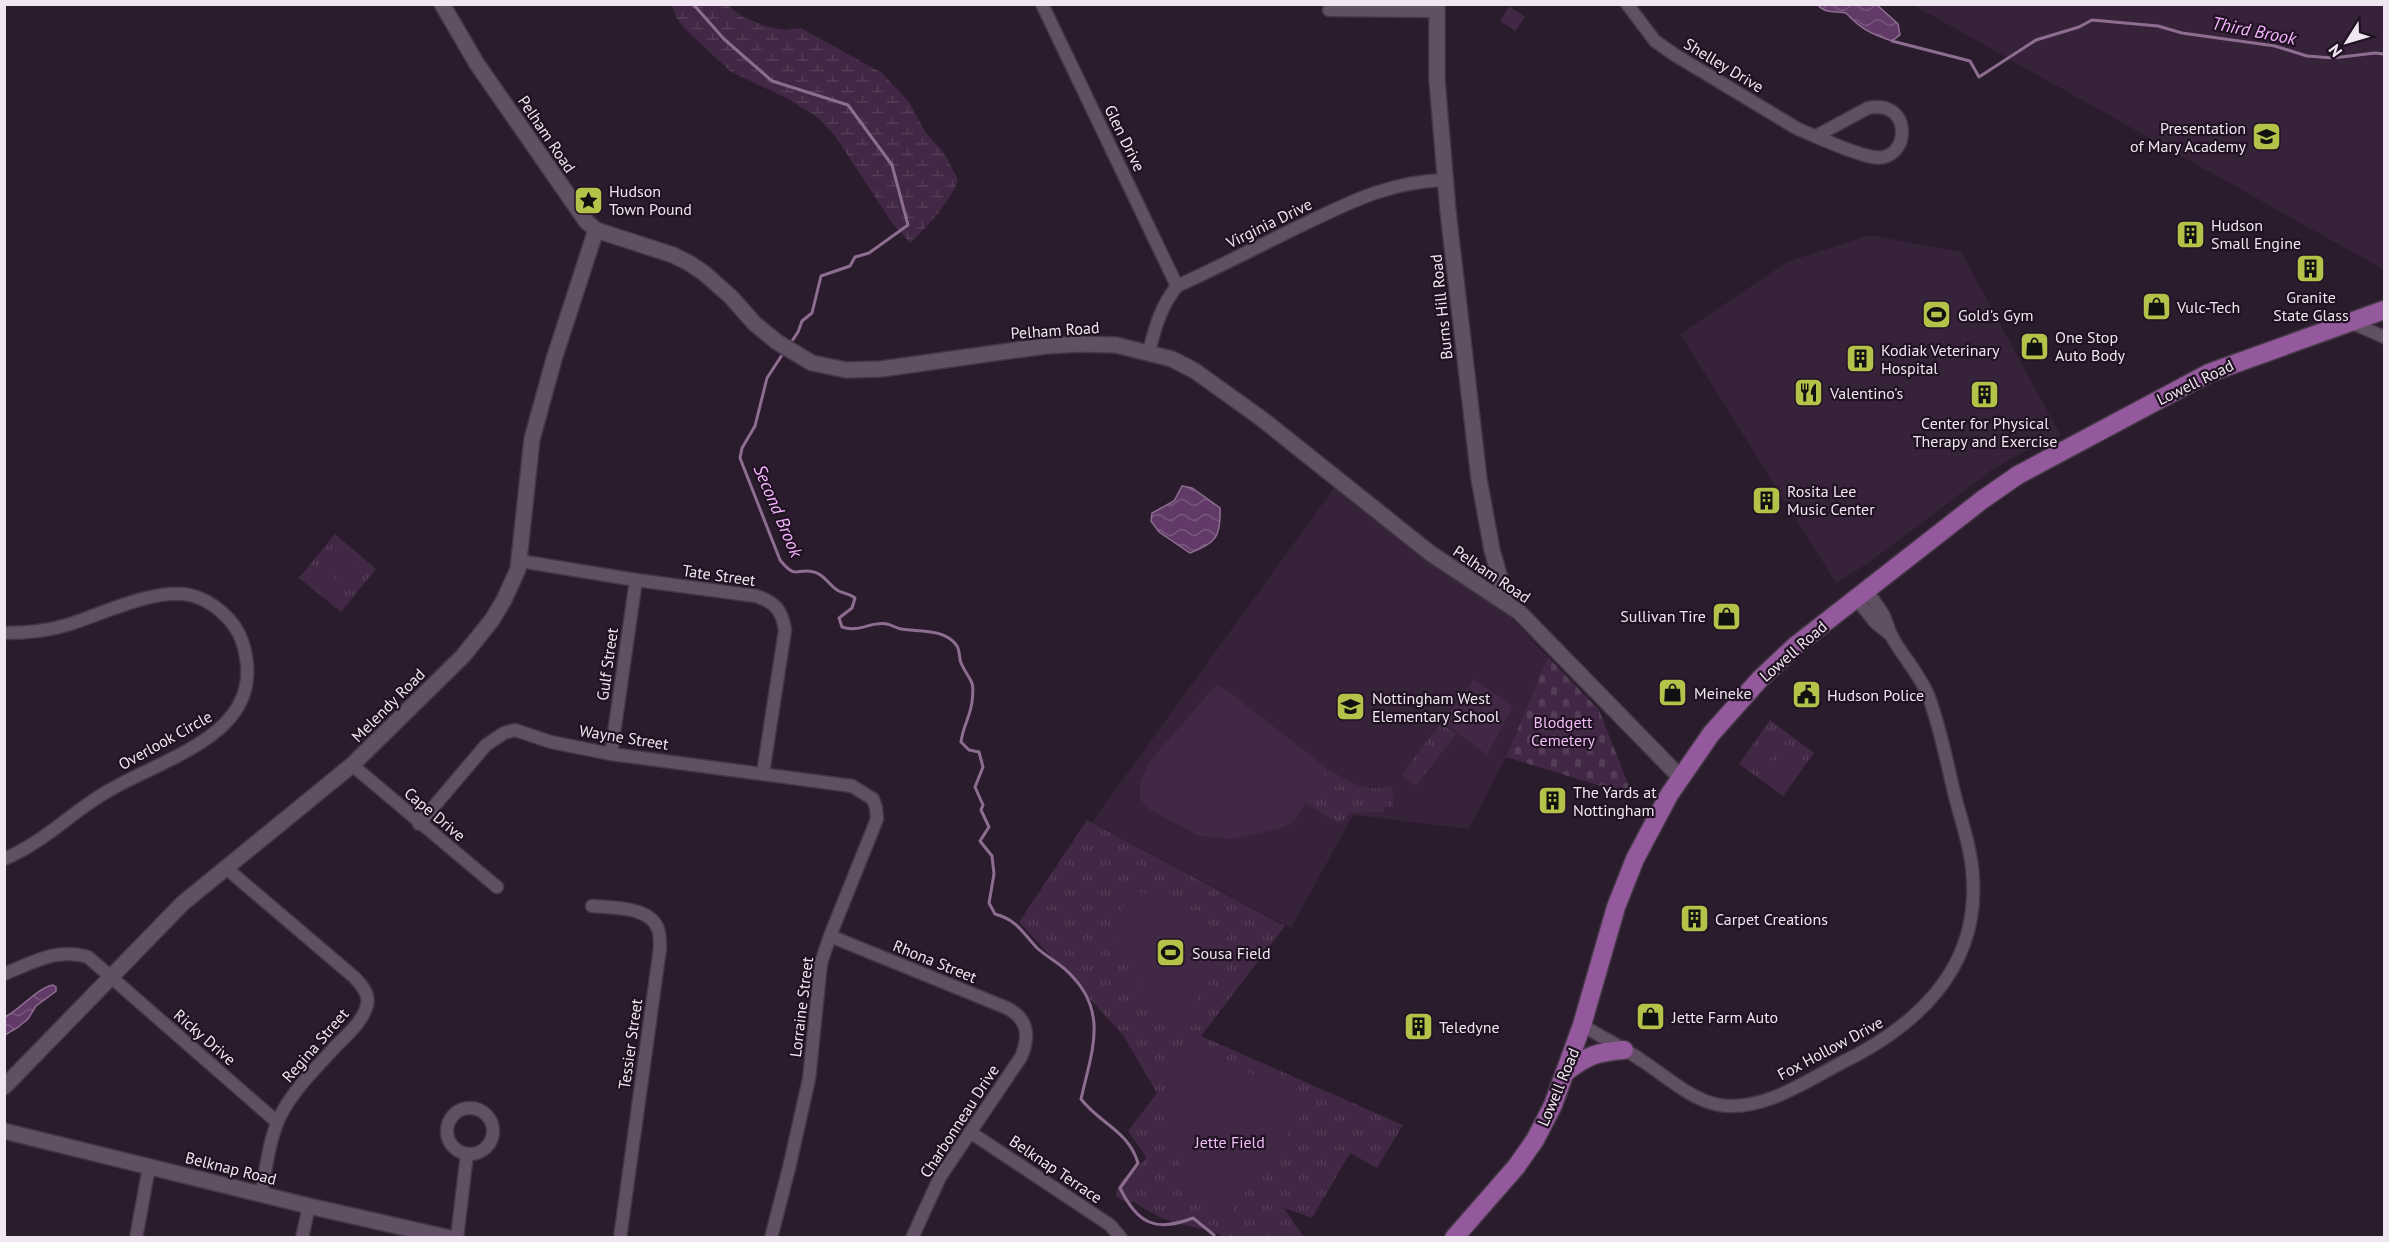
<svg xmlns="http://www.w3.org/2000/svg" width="2389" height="1242" font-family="'PT Sans',sans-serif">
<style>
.built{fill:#362339}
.grass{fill:url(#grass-tufts)}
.wetland{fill:url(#wetland-marsh)}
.cemetery{fill:url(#cemetery-stones)}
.garden{fill:#412844}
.water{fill:url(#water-waves);stroke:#8d6e91;stroke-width:1.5}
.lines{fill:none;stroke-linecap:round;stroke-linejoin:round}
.stream{stroke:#8d6e91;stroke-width:3}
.minor-casing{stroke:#433745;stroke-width:15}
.tertiary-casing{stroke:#433745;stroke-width:18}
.primary-casing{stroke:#433745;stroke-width:21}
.minor{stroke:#615063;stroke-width:12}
.tertiary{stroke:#615063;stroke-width:15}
.primary{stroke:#94599c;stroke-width:18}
.labels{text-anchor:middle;stroke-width:4.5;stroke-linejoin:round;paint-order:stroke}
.street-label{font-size:16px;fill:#f0e6f1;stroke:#201222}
.poi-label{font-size:16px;fill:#f0e6f1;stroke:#201222;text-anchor:start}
.park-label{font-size:16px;fill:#f2bff8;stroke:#201222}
.water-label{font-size:18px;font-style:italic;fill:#f4b4fd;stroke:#201222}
</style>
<defs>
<pattern id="grass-tufts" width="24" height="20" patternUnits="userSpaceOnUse" patternTransform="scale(1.5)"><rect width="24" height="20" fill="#412844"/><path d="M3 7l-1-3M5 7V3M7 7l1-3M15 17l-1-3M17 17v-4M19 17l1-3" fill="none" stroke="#543d56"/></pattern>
<pattern id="wetland-marsh" width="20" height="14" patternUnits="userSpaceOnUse" patternTransform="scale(1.5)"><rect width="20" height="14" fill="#412844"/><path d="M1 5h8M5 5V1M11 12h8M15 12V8" fill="none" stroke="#543d56"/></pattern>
<pattern id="cemetery-stones" width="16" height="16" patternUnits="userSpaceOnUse" patternTransform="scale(1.5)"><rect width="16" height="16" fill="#412844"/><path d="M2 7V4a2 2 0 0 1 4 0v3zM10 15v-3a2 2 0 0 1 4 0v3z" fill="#543d56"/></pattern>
<pattern id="water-waves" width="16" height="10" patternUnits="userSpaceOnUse" patternTransform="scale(1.5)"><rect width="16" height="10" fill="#623a68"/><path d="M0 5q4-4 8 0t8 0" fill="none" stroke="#79567e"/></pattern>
</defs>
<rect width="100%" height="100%" fill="#2a1c2c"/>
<!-- built -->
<g class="built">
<path d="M1913,5H2384V270Z"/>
<path d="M1869,235L1961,252L2061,436L2025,451L1993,469L1871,561L1836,583L1680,334L1787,262Z"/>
<path d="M1334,488L1430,563L1493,604L1511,618L1548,657L1506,757L1469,829L1353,815L1291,928L1092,822Z"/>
</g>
<!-- grass -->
<g class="grass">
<path d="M335,534L376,569L341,612L299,578Z"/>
<path d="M1770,720L1814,753L1783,796L1739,764Z"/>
<path d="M1441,723L1456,734L1416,786L1402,774Z"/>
<path d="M1328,769C1349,781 1367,795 1392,785L1393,807H1384V812L1352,813L1339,823L1305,803Z"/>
<path d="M1087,820L1285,926L1201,1036L1403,1125L1377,1168L1350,1153L1312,1218L1284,1208L1304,1237H1225C1209,1228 1190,1228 1173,1222C1158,1217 1147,1210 1134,1202L1127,1203L1116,1196C1116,1177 1138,1172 1146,1157L1128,1131L1157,1093L1123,1035L1019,922Z"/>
</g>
<!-- wetland -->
<path class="wetland" d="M672,5H727L743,17L765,26L785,30L801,28L882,73L909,102L926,133L945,154L958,180C949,204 928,226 910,243L890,220L835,136L817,117L788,99L730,71L687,31L677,19Z"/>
<!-- cemetery -->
<path class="cemetery" d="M1548,657L1599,710L1633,796L1506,757Z"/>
<!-- garden -->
<g class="garden">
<path d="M1509,6L1525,17L1515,31L1500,21Z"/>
<path d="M335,546L363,569L353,581L325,558Z"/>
<path d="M319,565L347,588L337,600L309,578Z"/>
<path d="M1474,679L1513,706L1487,755L1442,721Z"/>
<path d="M1216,685L1224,688L1328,769L1294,821L1282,828L1233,839L1199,836L1150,810L1140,799V783L1149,762Z"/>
<path d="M1769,732L1783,742L1762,771L1748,761Z"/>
<path d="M1787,753L1805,765L1783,795L1765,783Z"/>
<path d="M1132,888L1229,934L1184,1025C1177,1022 1169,1018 1163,1014C1140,996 1112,948 1119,918C1121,908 1128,897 1132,888Z"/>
<path d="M1190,1043L1289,1093L1297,1101L1301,1115L1227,1218C1173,1173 1140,1110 1183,1045Z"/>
</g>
<!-- water -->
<g class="water">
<path d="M1818,5H1877L1898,24L1900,35L1892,41C1871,34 1861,29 1846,13C1836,11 1825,14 1818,5Z"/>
<path d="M1182,486L1192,488L1220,508C1221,537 1216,543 1190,553L1159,532L1151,521L1152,513L1174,501Z"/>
<path d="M53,985L56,987V991L36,1006L28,1019L17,1028L5,1035V1017C22,1008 37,988 53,985Z"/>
</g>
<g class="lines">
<!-- stream -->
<g class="stream">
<path d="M693,4L724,39L772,81L848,105L892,165L908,225L869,253L855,257L850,266L821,276L812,313L802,321L798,332L790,344"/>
<path d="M1892,41L1970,61L1979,77L2036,40L2079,27L2092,20L2158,26L2182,33L2275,46L2307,56L2333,58L2375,53L2384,54"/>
<path d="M784,352L767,378L755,426L742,448L740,458L780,560C797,581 796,567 814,572C824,574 829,585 837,590C843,594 849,593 855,598L852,608L839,618L842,627C859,633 871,621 887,624C892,625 896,628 901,629C918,632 945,628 957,646C960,651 959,658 961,663C970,683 975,677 972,702C970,717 963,726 961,742L969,750L979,752L983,767L975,787L983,805L981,810L989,827L980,841L992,856L994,874L989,903L995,914C1017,920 1022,932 1037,948C1046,956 1057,962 1066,970C1110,1010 1092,1050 1081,1099C1100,1124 1128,1130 1138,1163L1120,1188C1137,1223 1155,1233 1193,1218L1214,1235V1238"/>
</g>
<defs>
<g id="minor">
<path d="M1042,4L1177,286"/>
<path d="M1627,4L1655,41L1675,55L1798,129C1818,137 1853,154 1873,157C1911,164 1914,98 1868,108L1816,136"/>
<path d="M1329,10L1437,11"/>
<path d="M2350,322L2384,337"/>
<path d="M1149,352C1155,327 1161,306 1177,286C1217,268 1255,248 1294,229C1346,204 1388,181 1447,180"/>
<path d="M520,561L636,580L756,596C775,602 782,610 785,630L763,773"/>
<path d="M1856,598L1875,622L1892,636"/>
<path d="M4,633C25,633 47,631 67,625C103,614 153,588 190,595C212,600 235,620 242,641C273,735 162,757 103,794C70,814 41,844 4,859"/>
<path d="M611,754L636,580"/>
<path d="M352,765L497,887"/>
<path d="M419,824L486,745L504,733L515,730L551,742L611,754L852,786L873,799L876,808L877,819L830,936L821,963L809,1079L789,1168L771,1238"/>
<path d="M226,868L354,977C361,984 370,994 367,1005C363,1021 348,1034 337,1045C318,1066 298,1085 284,1109C269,1134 267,1166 261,1194"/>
<path d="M592,906C611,908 650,906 658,929C660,934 660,942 660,948L620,1238"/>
<path d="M830,936L1007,1008C1028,1019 1030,1036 1021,1057L940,1177L912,1238"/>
<path d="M4,974C32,963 58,947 88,957L277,1122"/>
<path d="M1582,1025C1601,1037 1622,1047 1641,1060C1665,1075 1689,1099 1719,1105C1762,1112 1805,1082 1841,1063C1915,1027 1978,970 1973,880C1972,850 1961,821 1954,792C1946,759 1940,726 1928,695C1919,673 1903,657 1892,637C1889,631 1887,623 1884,616C1879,607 1872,598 1866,590"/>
<circle cx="470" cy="1131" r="23"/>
<path d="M970,1132L1110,1225L1121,1238"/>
<path d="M136,1238L149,1167"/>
<path d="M302,1238L309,1206"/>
<path d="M457,1238L467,1154"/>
</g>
<g id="tertiary">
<path d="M442,4L477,64L586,221L596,230L673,255L689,263L704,273L731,297L755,324L777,342L812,363L846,370L881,369L1045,346L1081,344L1116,345L1172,359L1195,371L1262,419L1430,553L1519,612L1680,777"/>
<path d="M1437,4V80L1448,211L1479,479L1492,550L1507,603"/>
<path d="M4,1087L183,903L352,765L463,656L492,620L504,600L518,569L532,439L554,359L596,230"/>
<path d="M4,1131L309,1206L450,1238"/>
</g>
<g id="primary">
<path d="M1567,1071C1588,1055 1598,1052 1624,1050"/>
<path d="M1454,1238L1516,1167L1535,1140L1553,1105L1582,1025L1616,907L1635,859L1669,795L1711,734L1760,679L1795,646L1982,500L2018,475L2209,373L2384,310"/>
</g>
</defs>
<!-- minor casing -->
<use href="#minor" class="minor-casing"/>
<!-- tertiary casing -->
<use href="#tertiary" class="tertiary-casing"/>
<!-- primary casing -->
<use href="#primary" class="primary-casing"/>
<!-- minor -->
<use href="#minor" class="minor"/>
<!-- tertiary -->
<use href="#tertiary" class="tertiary"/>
<!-- primary -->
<use href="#primary" class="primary"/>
</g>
<!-- icons -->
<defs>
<symbol id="school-square" viewBox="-11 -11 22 22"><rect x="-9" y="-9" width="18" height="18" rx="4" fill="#b4c24a" stroke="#201222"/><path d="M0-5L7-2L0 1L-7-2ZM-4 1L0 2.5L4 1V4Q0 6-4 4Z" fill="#111"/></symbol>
<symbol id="sight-square" viewBox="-11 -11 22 22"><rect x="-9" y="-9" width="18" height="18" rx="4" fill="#b4c24a" stroke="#201222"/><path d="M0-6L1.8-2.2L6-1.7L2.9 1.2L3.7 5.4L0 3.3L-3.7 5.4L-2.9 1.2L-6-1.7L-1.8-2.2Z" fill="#111"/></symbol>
<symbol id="building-square" viewBox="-11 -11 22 22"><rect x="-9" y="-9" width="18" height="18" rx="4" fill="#b4c24a" stroke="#201222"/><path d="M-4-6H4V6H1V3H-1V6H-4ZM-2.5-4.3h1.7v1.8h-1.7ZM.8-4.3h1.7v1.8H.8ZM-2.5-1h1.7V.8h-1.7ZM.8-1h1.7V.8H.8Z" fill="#111"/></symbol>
<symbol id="shop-square" viewBox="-11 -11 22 22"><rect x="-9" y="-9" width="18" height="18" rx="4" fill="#b4c24a" stroke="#201222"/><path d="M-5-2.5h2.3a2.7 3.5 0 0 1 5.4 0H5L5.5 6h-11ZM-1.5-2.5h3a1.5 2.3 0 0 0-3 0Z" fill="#111"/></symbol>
<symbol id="stadium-square" viewBox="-11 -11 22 22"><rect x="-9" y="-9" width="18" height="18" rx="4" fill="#b4c24a" stroke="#201222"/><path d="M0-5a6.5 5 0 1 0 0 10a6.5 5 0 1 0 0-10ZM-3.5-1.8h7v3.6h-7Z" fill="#111"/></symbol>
<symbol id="restaurant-square" viewBox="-11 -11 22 22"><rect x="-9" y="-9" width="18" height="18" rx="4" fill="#b4c24a" stroke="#201222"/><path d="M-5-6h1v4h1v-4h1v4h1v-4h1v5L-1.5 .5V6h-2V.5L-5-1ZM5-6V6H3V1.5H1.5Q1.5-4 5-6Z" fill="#111"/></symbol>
<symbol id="civic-square" viewBox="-11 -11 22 22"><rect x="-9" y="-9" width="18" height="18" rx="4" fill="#b4c24a" stroke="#201222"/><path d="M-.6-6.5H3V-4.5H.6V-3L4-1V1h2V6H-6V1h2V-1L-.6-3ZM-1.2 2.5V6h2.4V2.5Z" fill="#111"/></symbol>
</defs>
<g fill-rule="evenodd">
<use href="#school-square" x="2250" y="120" width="33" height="33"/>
<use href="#sight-square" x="572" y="184" width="33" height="33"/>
<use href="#building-square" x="2174" y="218" width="33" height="33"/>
<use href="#building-square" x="2294" y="252" width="33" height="33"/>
<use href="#shop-square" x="2140" y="290" width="33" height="33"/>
<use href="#stadium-square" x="1920" y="298" width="33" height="33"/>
<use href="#shop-square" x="2018" y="330" width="33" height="33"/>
<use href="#building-square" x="1844" y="342" width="33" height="33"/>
<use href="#restaurant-square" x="1792" y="376" width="33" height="33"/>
<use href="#building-square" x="1968" y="378" width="33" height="33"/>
<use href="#building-square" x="1750" y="484" width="33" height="33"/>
<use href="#shop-square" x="1710" y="600" width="33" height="33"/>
<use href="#shop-square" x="1656" y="676" width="33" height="33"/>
<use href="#civic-square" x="1790" y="678" width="33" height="33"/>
<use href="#school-square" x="1334" y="690" width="33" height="33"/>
<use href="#building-square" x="1536" y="784" width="33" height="33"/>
<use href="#building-square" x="1678" y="902" width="33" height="33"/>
<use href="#stadium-square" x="1154" y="936" width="33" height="33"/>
<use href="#shop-square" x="1634" y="1000" width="33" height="33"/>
<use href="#building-square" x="1402" y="1010" width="33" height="33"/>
</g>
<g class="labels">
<!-- street labels -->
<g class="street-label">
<text transform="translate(1724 65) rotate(31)" y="6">Shelley Drive</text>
<text transform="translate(547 134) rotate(56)" y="6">Pelham Road</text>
<text transform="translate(1125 138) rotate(64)" y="6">Glen Drive</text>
<text transform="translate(1269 223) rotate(-26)" y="6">Virginia Drive</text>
<text transform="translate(1441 307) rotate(-96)" y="6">Burns Hill Road</text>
<text transform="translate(1055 330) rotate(-4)" y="6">Pelham Road</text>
<text transform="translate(2195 382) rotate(-26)" y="6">Lowell Road</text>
<text transform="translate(1492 574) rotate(34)" y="6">Pelham Road</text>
<text transform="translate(719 575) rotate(8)" y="6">Tate Street</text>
<text transform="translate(1793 651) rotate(-41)" y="6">Lowell Road</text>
<text transform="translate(607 664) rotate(-82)" y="6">Gulf Street</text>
<text transform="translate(388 705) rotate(-45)" y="6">Melendy Road</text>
<text transform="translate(624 737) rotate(9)" y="6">Wayne Street</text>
<text transform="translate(165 740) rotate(-29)" y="6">Overlook Circle</text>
<text transform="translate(435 814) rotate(40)" y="6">Cape Drive</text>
<text transform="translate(935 961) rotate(22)" y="6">Rhona Street</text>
<text transform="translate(801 1007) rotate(-83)" y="6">Lorraine Street</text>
<text transform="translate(205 1037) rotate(41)" y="6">Ricky Drive</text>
<text transform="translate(630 1044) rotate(-82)" y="6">Tessier Street</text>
<text transform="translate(315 1045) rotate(-49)" y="6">Regina Street</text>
<text transform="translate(1830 1048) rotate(-28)" y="6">Fox Hollow Drive</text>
<text transform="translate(1558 1087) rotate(-67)" y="6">Lowell Road</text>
<text transform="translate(959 1121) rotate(-57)" y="6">Charbonneau Drive</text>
<text transform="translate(231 1168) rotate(14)" y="6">Belknap Road</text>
<text transform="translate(1056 1169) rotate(34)" y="6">Belknap Terrace</text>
</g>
<!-- poi labels -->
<g class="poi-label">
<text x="2246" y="134" text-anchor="end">Presentation<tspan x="2246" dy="18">of Mary Academy</tspan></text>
<text x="609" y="197">Hudson<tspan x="609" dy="18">Town Pound</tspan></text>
<text x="2211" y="231">Hudson<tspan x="2211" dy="18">Small Engine</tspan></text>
<text x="2311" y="303" text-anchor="middle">Granite<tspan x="2311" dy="18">State Glass</tspan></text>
<text x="2177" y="313">Vulc-Tech</text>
<text x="1958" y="321">Gold's Gym</text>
<text x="2055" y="343">One Stop<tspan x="2055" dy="18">Auto Body</tspan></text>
<text x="1881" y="356">Kodiak Veterinary<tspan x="1881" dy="18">Hospital</tspan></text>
<text x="1830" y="399">Valentino's</text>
<text x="1985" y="429" text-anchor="middle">Center for Physical<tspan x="1985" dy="18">Therapy and Exercise</tspan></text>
<text x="1787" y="497">Rosita Lee<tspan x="1787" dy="18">Music Center</tspan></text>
<text x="1706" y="622" text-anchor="end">Sullivan Tire</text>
<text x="1694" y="699">Meineke</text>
<text x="1827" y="701">Hudson Police</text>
<text x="1372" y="704">Nottingham West<tspan x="1372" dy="18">Elementary School</tspan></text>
<text x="1573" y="798">The Yards at<tspan x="1573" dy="18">Nottingham</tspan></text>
<text x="1715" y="925">Carpet Creations</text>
<text x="1192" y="959">Sousa Field</text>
<text x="1672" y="1023">Jette Farm Auto</text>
<text x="1439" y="1033">Teledyne</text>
</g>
<!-- park labels -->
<g class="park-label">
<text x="1563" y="728">Blodgett<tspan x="1563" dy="18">Cemetery</tspan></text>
<text x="1230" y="1148">Jette Field</text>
</g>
<!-- water labels -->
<g class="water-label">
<text transform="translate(2254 31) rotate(11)" y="6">Third Brook</text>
<text transform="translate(778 511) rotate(67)" y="6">Second Brook</text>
</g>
</g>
<!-- border -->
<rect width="2389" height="1242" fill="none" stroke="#f0e6f1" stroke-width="12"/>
<!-- north arrow -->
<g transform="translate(2347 42) rotate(233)" stroke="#201222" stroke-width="4.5" paint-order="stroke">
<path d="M0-4.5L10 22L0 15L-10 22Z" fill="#f0e6f1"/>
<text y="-9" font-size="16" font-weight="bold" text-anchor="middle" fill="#f0e6f1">N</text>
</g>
</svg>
